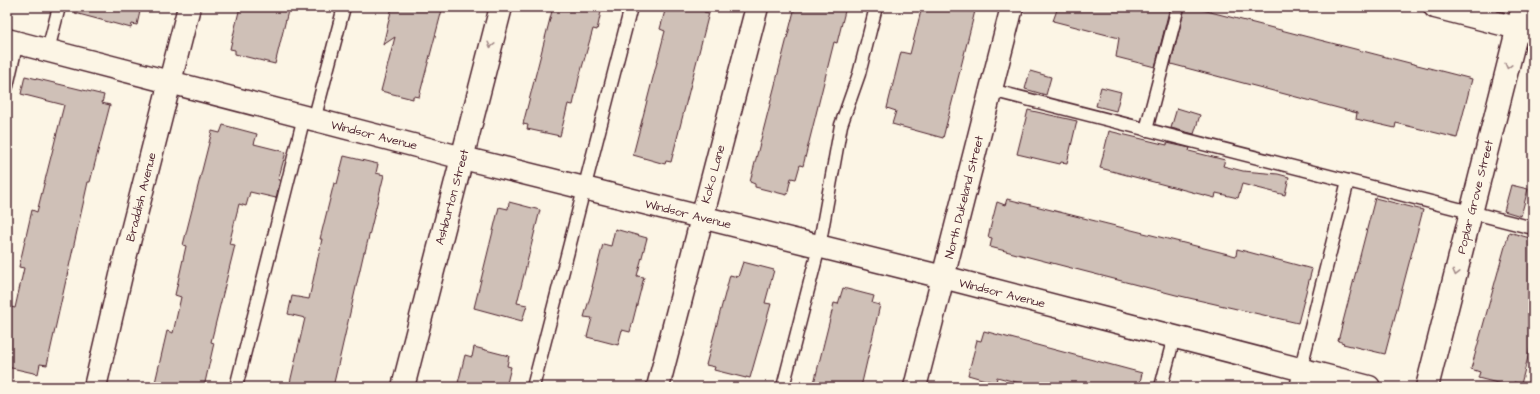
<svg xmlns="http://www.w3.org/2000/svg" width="1540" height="394" font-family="'Architects Daughter',sans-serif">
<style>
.building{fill:#cfc0b7;stroke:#4a1f2b}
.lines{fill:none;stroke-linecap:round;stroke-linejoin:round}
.lane-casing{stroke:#4a1f2b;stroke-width:15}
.street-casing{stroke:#4a1f2b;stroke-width:25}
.secondary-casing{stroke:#4a1f2b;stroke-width:25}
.lane{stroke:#fcf5e5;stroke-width:12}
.street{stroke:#fcf5e5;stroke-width:22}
.secondary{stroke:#fcf5e5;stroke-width:22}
.oneway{stroke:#a38a88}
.labels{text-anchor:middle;stroke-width:3;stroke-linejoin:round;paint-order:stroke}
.street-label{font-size:12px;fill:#4a1f2b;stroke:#fcf5e5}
</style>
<rect width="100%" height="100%" fill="#fcf5e5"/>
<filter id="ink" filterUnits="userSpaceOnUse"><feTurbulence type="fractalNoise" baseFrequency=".025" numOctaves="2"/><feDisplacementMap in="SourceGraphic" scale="8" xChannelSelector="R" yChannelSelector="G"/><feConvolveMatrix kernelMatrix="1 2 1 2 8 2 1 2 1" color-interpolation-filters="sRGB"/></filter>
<g filter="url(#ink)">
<!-- building -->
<g class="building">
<path d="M76,7H141L137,25L132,24L131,28L75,13Z"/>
<path d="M240,7H289L275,64L235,54V50L230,49Z"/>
<path d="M392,7H428L442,10L419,97L413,96V99L381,91L395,37L383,45Z"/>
<path d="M553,7H602L597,30L593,29L579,78L573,105L568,104L560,136L527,129L528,125L523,124Z"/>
<path d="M666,7H706L704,12L709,13L671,162L666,161L665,164L633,155L665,31L660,29Z"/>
<path d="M795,7H846L837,43L834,42L803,166L800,165L796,179L791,178L787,195L755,187V184L750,182Z"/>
<path d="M922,7H976L943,138L892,124L896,111L887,108L901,52L910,54Z"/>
<path d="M1058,7H1170L1155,67L1116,57L1119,38L1053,21Z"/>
<path d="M1185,7H1191L1472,79L1457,138L1396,123L1395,128L1356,119L1357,113L1171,64Z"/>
<path d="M1030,71L1051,77L1046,95L1025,89Z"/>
<path d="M25,76L104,95L102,103L110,105L90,182H88L47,365L40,364L38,374L7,367V306L15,308L24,268L19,267L32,210L37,212L64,105L21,94Z"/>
<path d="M1101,87L1121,92L1116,111L1096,106Z"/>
<path d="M1177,108L1200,115L1194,134L1171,128Z"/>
<path d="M1028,110L1077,121L1067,163L1061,162L1060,164L1017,154Z"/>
<path d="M223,125L257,134L254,144L286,152L278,180H280L276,198L250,192L246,206L239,204L229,244L235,245L211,342L214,343L204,387H154L167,331L173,333L181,297L175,295L186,246L183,245L212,131L220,133Z"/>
<path d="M1109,131L1167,145V143L1190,148L1189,151L1225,160L1223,166L1243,171L1278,174L1289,177L1285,195L1242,184L1238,198L1216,193L1215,198L1100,168Z"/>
<path d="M344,156L378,164L376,173L384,175L365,252H364L333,387H289L305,318L288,314L292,296L309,299L322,239H320L334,183L337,184Z"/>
<path d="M1511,185L1528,189L1521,216L1504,211Z"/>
<path d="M1375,198L1423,210L1385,354L1343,344L1344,343L1338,341Z"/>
<path d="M1007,199L1236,256L1237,249L1312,269L1298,323L1176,295L990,247L992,238L988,237L997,202L1005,205Z"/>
<path d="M509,202L540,210L517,303L527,305L522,321L474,308L499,207L508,209Z"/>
<path d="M615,229L647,238L637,276L644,277L630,332L622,330L618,345L587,337L592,318L584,317L593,287H592L603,244L611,246Z"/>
<path d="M1509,232L1533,239V338L1521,384L1514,382L1513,387L1478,378L1480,372L1471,369Z"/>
<path d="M743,262L774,270L765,303L771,304L750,378L746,377V378L714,370L715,367L706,365L730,275L738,277Z"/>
<path d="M843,288L874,296L872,303L880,305L861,387H813L834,303L838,304Z"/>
<path d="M984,331L1142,373L1139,387H1034L997,377L996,383L968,375L977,340L981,341Z"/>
<path d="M474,347L509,356L507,366L511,367L506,387H457L465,355L472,357Z"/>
</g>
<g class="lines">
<defs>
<g id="lane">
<path d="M48,50L59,7"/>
<path d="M7,86L17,42"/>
<path d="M991,90L1533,228"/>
<path d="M314,120L344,7"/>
<path d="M1146,130L1178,7"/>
<path d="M236,387L304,117"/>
<path d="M533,387L631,7"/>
<path d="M783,387L819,247L841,125L859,74L876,7"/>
<path d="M1161,387L1174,337"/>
<path d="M1296,387L1348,181"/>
</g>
<g id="street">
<path d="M1435,7L1533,32"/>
<path d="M7,40L463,158L943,277L1369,387"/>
<path d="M95,387L125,258L189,7"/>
<path d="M403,387L501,7"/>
<path d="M658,387L757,7"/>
</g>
<g id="secondary">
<path d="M915,387L1012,7"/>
<path d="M1427,387L1523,7"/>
</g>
</defs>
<!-- lane casing -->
<use href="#lane" class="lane-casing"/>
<!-- street casing -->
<use href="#street" class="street-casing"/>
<!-- secondary casing -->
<use href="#secondary" class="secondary-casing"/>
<!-- lane -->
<use href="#lane" class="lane"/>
<!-- street -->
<use href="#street" class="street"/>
<!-- secondary -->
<use href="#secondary" class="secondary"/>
</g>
<!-- one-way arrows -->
<defs><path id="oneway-chevron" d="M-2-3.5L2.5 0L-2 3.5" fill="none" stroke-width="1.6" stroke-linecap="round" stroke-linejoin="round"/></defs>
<g class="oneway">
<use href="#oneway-chevron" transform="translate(491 45) rotate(104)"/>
<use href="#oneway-chevron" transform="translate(1508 66) rotate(104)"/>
<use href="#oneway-chevron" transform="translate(1456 273) rotate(104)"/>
</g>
</g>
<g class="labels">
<!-- street labels -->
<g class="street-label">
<text transform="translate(374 135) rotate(14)" y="4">Windsor Avenue</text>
<text transform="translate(713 174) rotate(-75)" y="4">Koko Lane</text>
<text transform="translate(141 197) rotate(-76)" y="4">Braddish Avenue</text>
<text transform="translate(452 197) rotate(-75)" y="4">Ashburton Street</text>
<text transform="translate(964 197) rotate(-76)" y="4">North Dukeland Street</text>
<text transform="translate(1475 197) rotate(-76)" y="4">Poplar Grove Street</text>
<text transform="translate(688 214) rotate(14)" y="4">Windsor Avenue</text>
<text transform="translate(1002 293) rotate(14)" y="4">Windsor Avenue</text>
</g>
</g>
<!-- margin -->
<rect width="1540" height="394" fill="none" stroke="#fcf5e5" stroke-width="24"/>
<rect x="12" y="12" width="1516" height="370" fill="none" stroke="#4a1f2b" stroke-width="1.5" filter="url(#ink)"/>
</svg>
